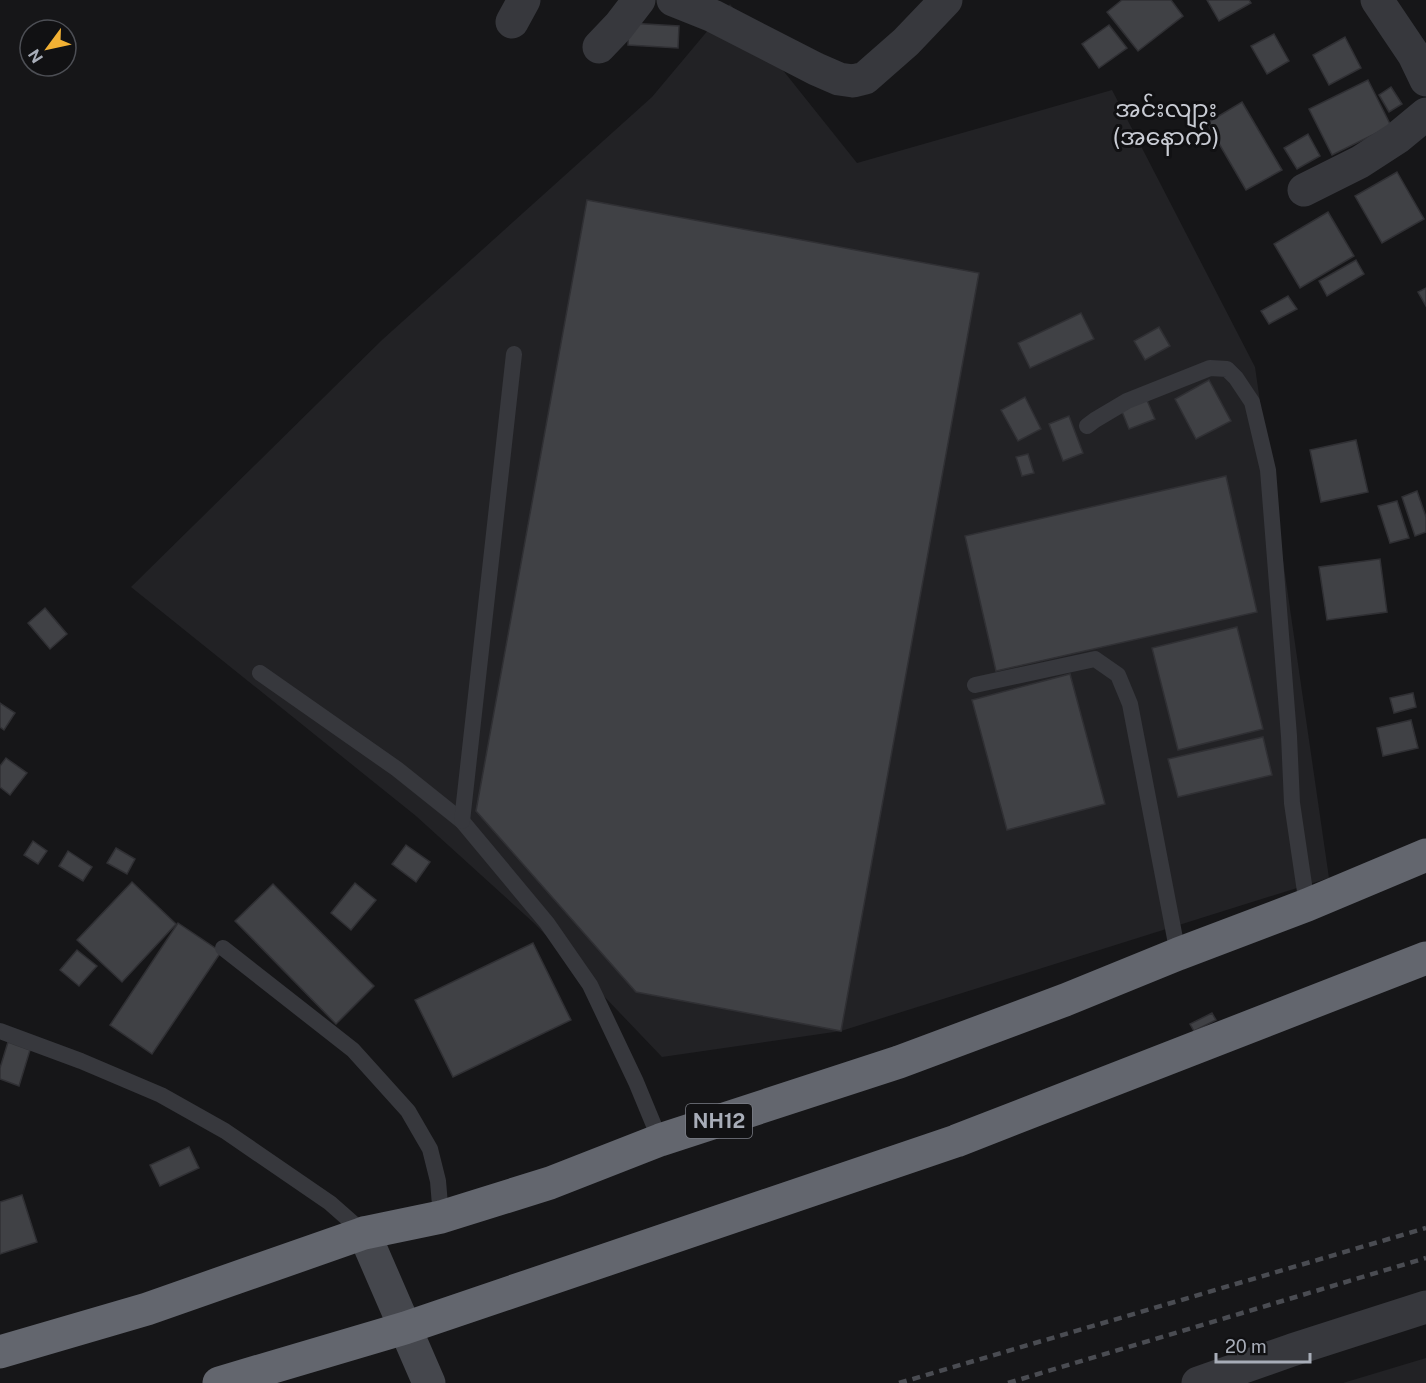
<svg xmlns="http://www.w3.org/2000/svg" width="1426" height="1383" font-family="'Public Sans','Noto Sans Myanmar',sans-serif">
<style>
.built{fill:#222225}
.building{fill:#404145;stroke:#303034;stroke-width:1.5}
.lines{fill:none;stroke-linecap:round;stroke-linejoin:round}
.lane{stroke:#37383d;stroke-width:16}
.street{stroke:#37383d;stroke-width:33}
.secondary{stroke:#45474d;stroke-width:33}
.highway{stroke:#63666e;stroke-width:33}
.rail{stroke:#4a4c52;stroke-width:4.5;stroke-dasharray:8 6;stroke-linecap:butt}
.labels{text-anchor:middle;stroke-width:6;stroke-linejoin:round;paint-order:stroke}
.shield{fill:#111113;stroke:#7b7e86;stroke-width:1.5}
.shield-label{font-size:20px;font-weight:bold;fill:#a8adb8}
.quarter-label{font-size:24px;fill:#c9ccd4;stroke:#111113}
</style>
<rect width="100%" height="100%" fill="#161618"/>
<!-- built -->
<g class="built">
<path d="M730,4L857,163L1112,90L1255,367L1329,878L841,1031L662,1057L535,924L416,816L131,587L382,340L652,97Z"/>
<path d="M1426,1358V1383H1343Z"/>
</g>
<!-- building -->
<g class="building">
<path d="M1122,0H1171L1183,16L1138,51L1107,12Z"/>
<path d="M1207,0H1249L1251,3L1219,21Z"/>
<path d="M629,23L679,26L678,48L628,45Z"/>
<path d="M1109,25L1127,48L1099,68L1082,44Z"/>
<path d="M1274,34L1289,61L1267,74L1251,46Z"/>
<path d="M1345,37L1361,68L1329,85L1313,55Z"/>
<path d="M1368,80L1391,126L1332,155L1309,109Z"/>
<path d="M1391,87L1402,104L1389,112L1379,95Z"/>
<path d="M1242,102L1282,170L1246,190L1207,123Z"/>
<path d="M1308,134L1320,156L1297,169L1284,148Z"/>
<path d="M1397,172L1424,219L1382,243L1355,196Z"/>
<path d="M587,200L979,273L841,1031L636,992L476,811Z"/>
<path d="M1328,212L1354,256L1300,288L1274,244Z"/>
<path d="M1356,260L1364,274L1327,296L1319,281Z"/>
<path d="M1426,288V306L1418,292Z"/>
<path d="M1288,296L1297,309L1269,324L1261,311Z"/>
<path d="M1081,313L1094,339L1030,368L1018,343Z"/>
<path d="M1159,327L1170,346L1145,360L1134,341Z"/>
<path d="M1209,380L1231,421L1196,439L1175,399Z"/>
<path d="M1025,397L1041,429L1018,441L1001,410Z"/>
<path d="M1146,398L1155,419L1129,429L1121,409Z"/>
<path d="M1069,416L1083,453L1063,461L1049,424Z"/>
<path d="M1356,440L1368,492L1321,502L1310,450Z"/>
<path d="M1028,454L1034,473L1022,476L1016,457Z"/>
<path d="M1226,476L1257,612L996,671L965,536Z"/>
<path d="M1417,491L1426,517V532L1415,536L1402,497Z"/>
<path d="M1397,501L1409,538L1390,543L1378,506Z"/>
<path d="M1380,559L1387,612L1327,620L1319,567Z"/>
<path d="M45,608L67,634L50,649L28,623Z"/>
<path d="M1237,627L1263,729L1178,750L1152,648Z"/>
<path d="M1070,674L1105,804L1007,830L972,700Z"/>
<path d="M1413,693L1416,707L1394,713L1390,698Z"/>
<path d="M0,703L15,713L4,730L0,727Z"/>
<path d="M1411,720L1418,748L1383,756L1377,728Z"/>
<path d="M1263,737L1272,775L1178,797L1168,759Z"/>
<path d="M6,758L27,773L10,795L0,787V766Z"/>
<path d="M33,841L47,851L38,864L24,855Z"/>
<path d="M406,845L430,862L416,882L392,864Z"/>
<path d="M116,848L135,859L127,874L107,863Z"/>
<path d="M68,851L92,867L83,881L59,866Z"/>
<path d="M132,882L176,924L122,982L77,940Z"/>
<path d="M355,883L376,900L351,930L331,913Z"/>
<path d="M273,884L374,986L336,1024L235,921Z"/>
<path d="M178,923L221,952L152,1054L110,1025Z"/>
<path d="M533,943L571,1020L453,1077L415,1000Z"/>
<path d="M77,950L97,966L79,986L60,970Z"/>
<path d="M1212,1013L1216,1020L1194,1031L1190,1024Z"/>
<path d="M8,1042L30,1050L19,1086L0,1079V1068Z"/>
<path d="M189,1147L199,1168L160,1186L150,1165Z"/>
<path d="M22,1195L37,1242L0,1254V1202Z"/>
</g>
<g class="lines">
<!-- lane -->
<g class="lane">
<path d="M1087,426L1095,420L1127,401L1210,368L1227,369L1236,378L1252,402L1268,470L1289,736L1292,803L1307,905"/>
<path d="M260,673L397,769L462,821L547,923L590,985L636,1082L660,1140"/>
<path d="M975,685L1095,659L1118,675L1130,704L1178,954"/>
<path d="M462,821L514,354"/>
<path d="M223,948L353,1050L408,1111L430,1149L438,1181L441,1217"/>
<path d="M0,1031L81,1061L161,1095L225,1131L330,1203L364,1233"/>
</g>
<!-- street -->
<g class="street">
<path d="M673,0L713,16L816,69L839,79L853,81L865,78L906,42L946,0"/>
<path d="M1377,0L1414,55L1426,80"/>
<path d="M512,22L524,0"/>
<path d="M599,47L619,26L639,0"/>
<path d="M1304,190L1360,162L1397,138L1426,114"/>
<path d="M1198,1383L1292,1350L1426,1307"/>
</g>
<!-- secondary -->
<path class="secondary" d="M364,1233L429,1383"/>
<!-- highway -->
<g class="highway">
<path d="M0,1352L147,1309L364,1233L441,1217L550,1183L660,1140L899,1062L1065,1000L1178,954L1307,905L1426,855"/>
<path d="M219,1383L405,1328L956,1141L1426,958"/>
</g>
<!-- rail -->
<g class="rail">
<path d="M899,1383L1426,1228"/>
<path d="M1008,1383L1426,1258"/>
</g>
</g>
<g class="labels">
<!-- shield labels -->
<rect class="shield" x="686" y="1104" width="66" height="34" rx="4.5"/>
<g class="shield-label">
<text x="719" y="1128">NH12</text>
</g>
<!-- quarter labels -->
<g class="quarter-label">
<text x="1166" y="117">အင်းလျား<tspan x="1166" dy="28">(အနောက်)</tspan></text>
</g>
</g>
<!-- north arrow -->
<g transform="translate(48 48) rotate(237)"><circle r="28" fill="#111113" stroke="#4d4f55" stroke-width="1.5"/>
<path d="M0-4.5L10 22L0 15L-10 22Z" fill="#f2b134"/>
<text y="-9" font-size="16" font-weight="bold" text-anchor="middle" fill="#a8adb8">N</text>
</g>
<!-- scale -->
<path d="M1216 1353v9h94v-9" fill="none" stroke="#a8adb8" stroke-width="3"/>
<text x="1225" y="1353" font-size="18" fill="#a8adb8" stroke="#111113" stroke-width="4.5" paint-order="stroke">20 m</text>
</svg>
